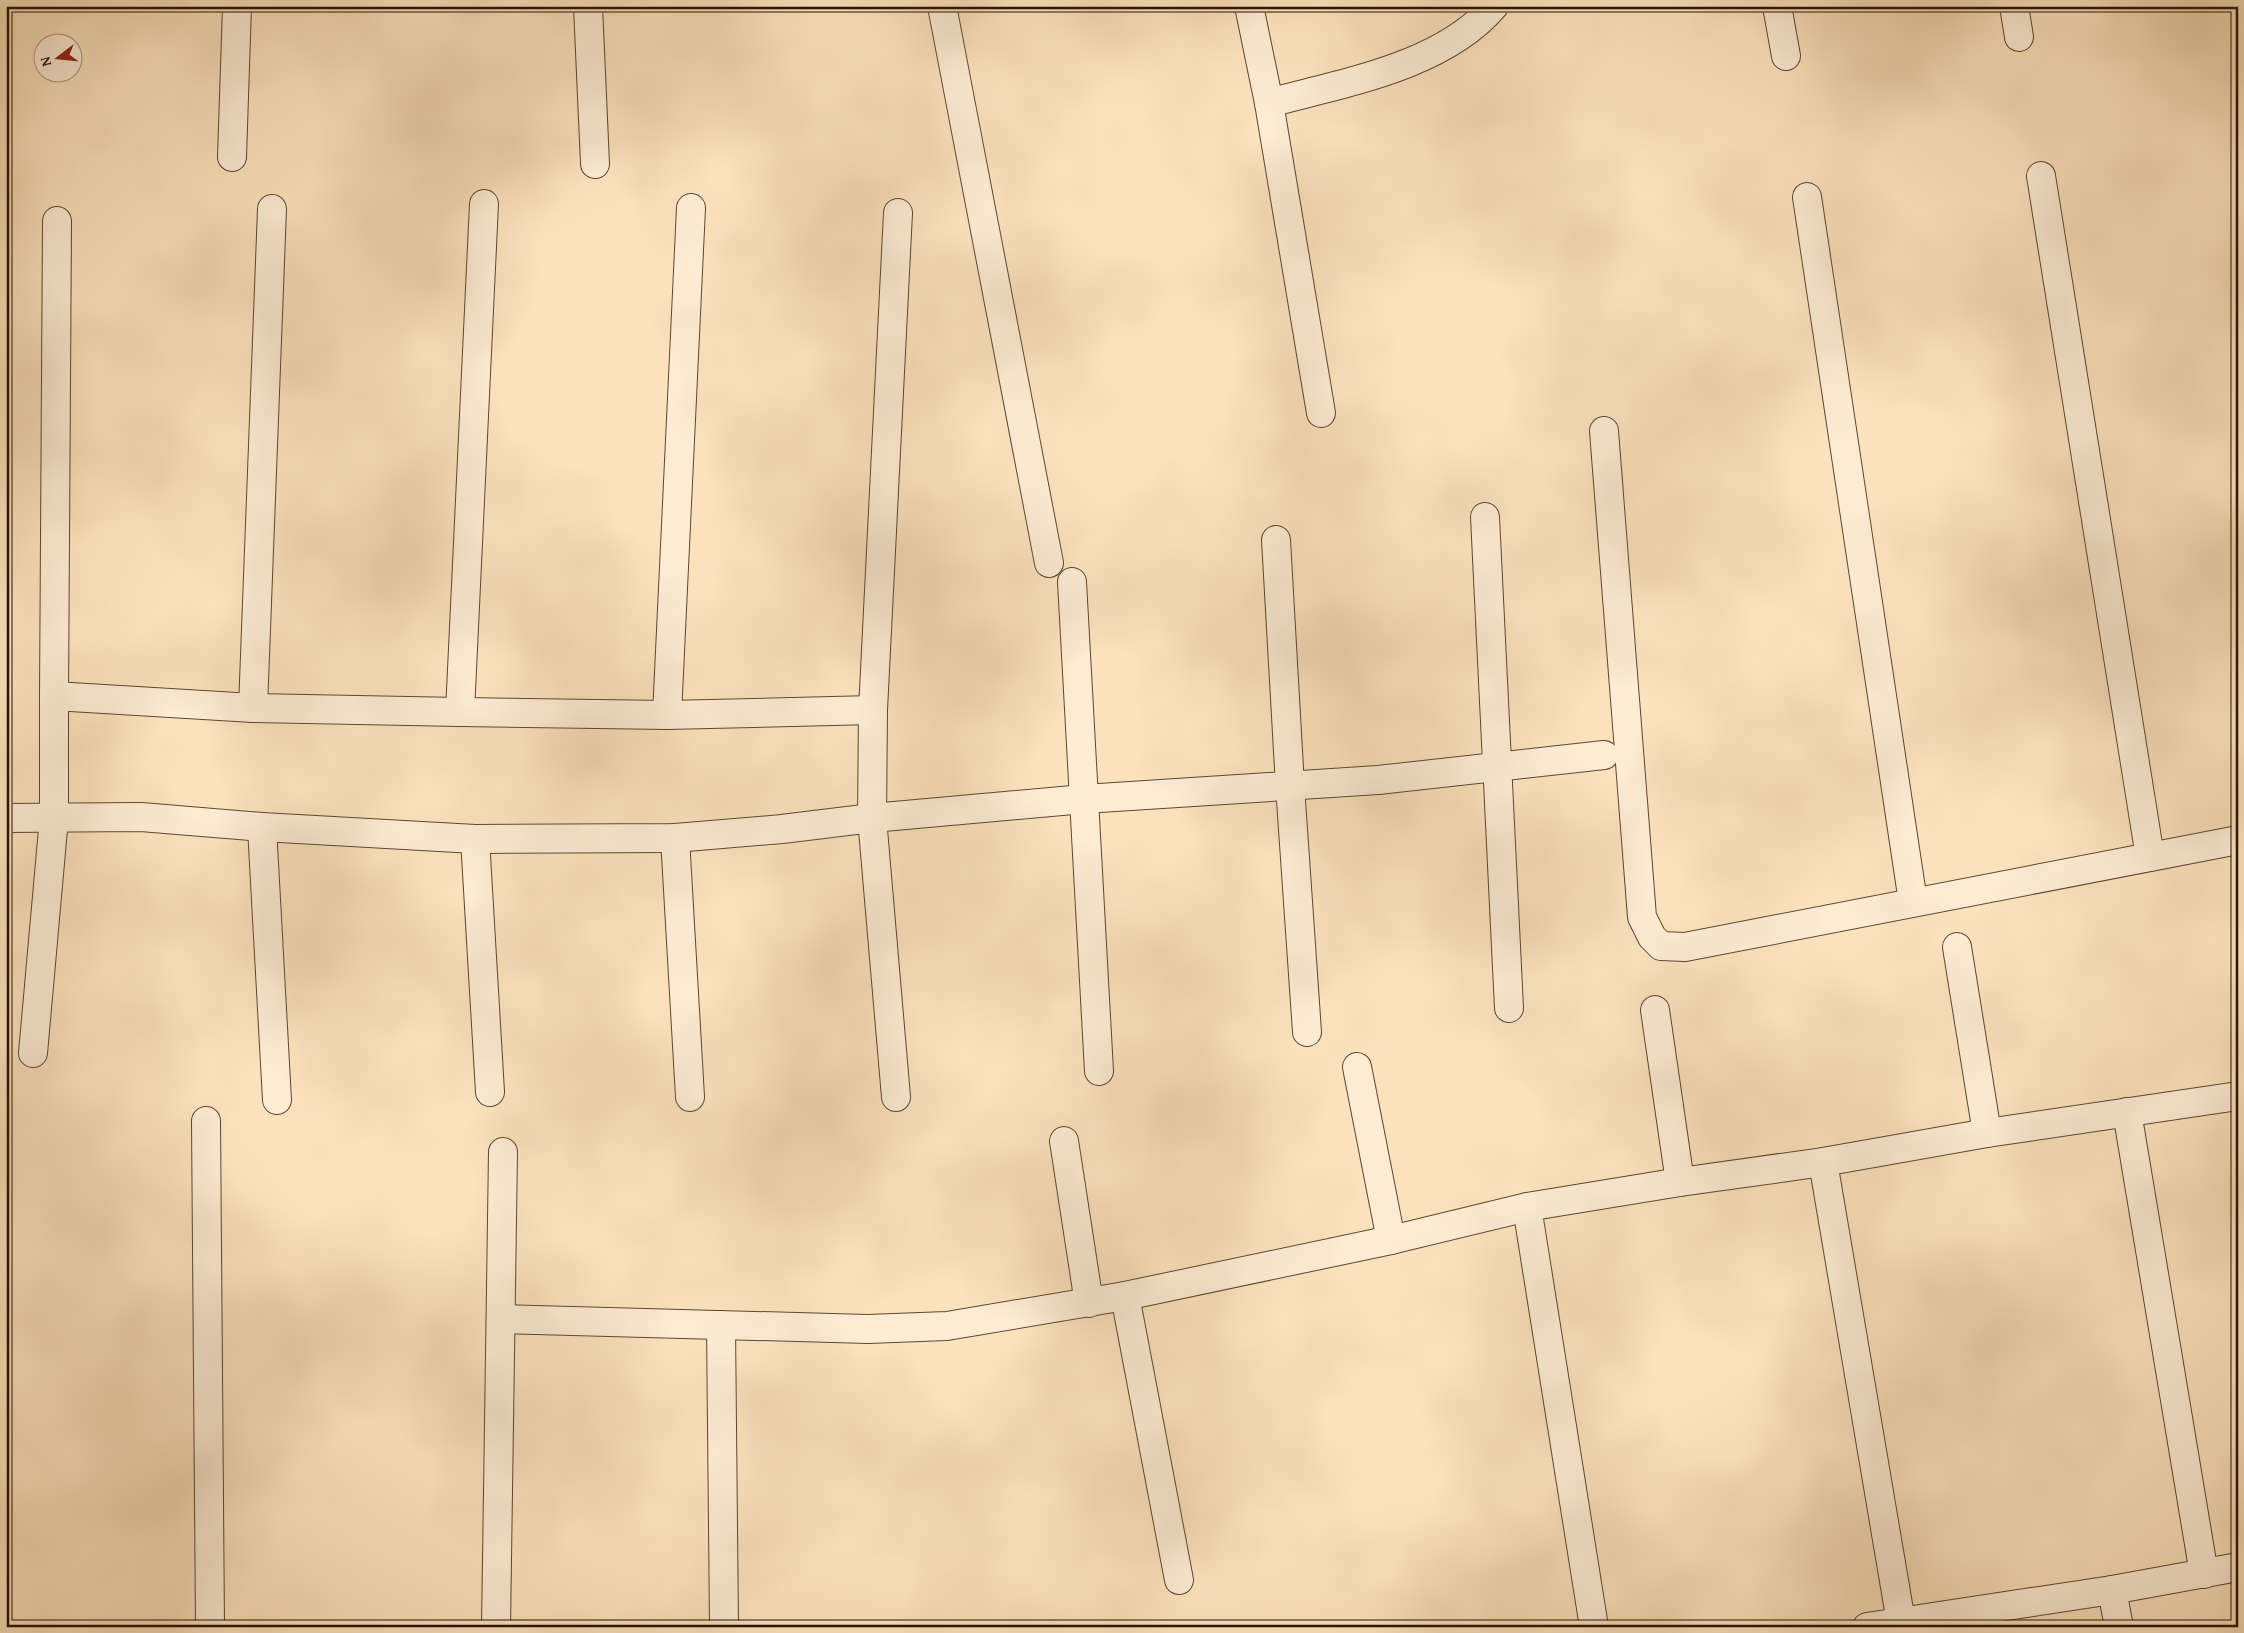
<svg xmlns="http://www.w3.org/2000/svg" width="2244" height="1633" font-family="'Gentium Book Plus',serif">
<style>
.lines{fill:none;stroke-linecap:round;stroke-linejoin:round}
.minor-casing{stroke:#5c462f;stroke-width:30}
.minor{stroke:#fcecd4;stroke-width:28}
</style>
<rect width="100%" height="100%" fill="#fbe2bd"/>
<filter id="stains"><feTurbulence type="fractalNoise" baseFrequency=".004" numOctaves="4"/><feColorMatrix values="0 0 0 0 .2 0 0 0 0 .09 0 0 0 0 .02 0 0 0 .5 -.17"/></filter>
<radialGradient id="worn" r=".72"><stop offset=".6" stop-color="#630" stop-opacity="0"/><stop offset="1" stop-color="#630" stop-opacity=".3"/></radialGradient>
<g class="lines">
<defs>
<g id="minor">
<path d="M588,6L595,164"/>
<path d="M942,6L1049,563"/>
<path d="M1249,6L1269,103L1321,413"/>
<path d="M1777,6L1786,56"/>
<path d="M2014,6L2019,37"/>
<path d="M1269,103C1342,83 1442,67 1494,6"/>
<path d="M232,157L237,6"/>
<path d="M2041,176L2150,857"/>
<path d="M1807,197L1913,902"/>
<path d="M1604,431L1642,917L1652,937L1661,946L1685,947L2238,840"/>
<path d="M1485,517L1509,1008"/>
<path d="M1276,540L1290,786L1307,1032"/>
<path d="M1072,582L1099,1071"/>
<path d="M54,696L57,221"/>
<path d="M253,708L272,209"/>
<path d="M460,712L484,204"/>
<path d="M667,715L691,208"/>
<path d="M6,818L141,817L262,827L475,839L675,838L782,829L872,818L1084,799L1378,780L1604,755"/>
<path d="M262,827L277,1100"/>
<path d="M675,838L690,1097"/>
<path d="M475,839L490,1092"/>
<path d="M1957,947L1987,1133"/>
<path d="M1655,1010L1680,1182"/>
<path d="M33,1053L54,818V696L253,708L460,712L667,715L873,710"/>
<path d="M1357,1067L1391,1240"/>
<path d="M896,1097L872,818L873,710L898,213"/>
<path d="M2127,1112L2204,1574"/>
<path d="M206,1121L210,1627"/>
<path d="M1064,1141L1089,1303"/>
<path d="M1823,1162L1901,1622"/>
<path d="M1527,1207L1594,1627"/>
<path d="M1125,1296L1179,1580"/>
<path d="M501,1319L868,1329L947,1326L1125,1296L1391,1240L1527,1207L1680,1182L1823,1162L1987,1133L2238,1096"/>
<path d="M721,1325L724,1626"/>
<path d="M2112,1590L2119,1627"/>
<path d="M496,1627L503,1152"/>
<path d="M1867,1627L2112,1590L2238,1567"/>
</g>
</defs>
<!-- minor casing -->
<use href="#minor" class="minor-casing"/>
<!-- minor -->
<use href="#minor" class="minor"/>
</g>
<!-- margin -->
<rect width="2244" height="1633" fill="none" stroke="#fbe2bd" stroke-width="25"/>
<rect x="8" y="8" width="2229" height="1618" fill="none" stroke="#271200" stroke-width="2.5"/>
<rect x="12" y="12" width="2219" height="1608" fill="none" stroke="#271200"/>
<!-- north arrow -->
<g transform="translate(58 58) rotate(254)"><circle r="24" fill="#fcecd4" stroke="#a7957f"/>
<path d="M0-4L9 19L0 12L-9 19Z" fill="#8f2418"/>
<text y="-8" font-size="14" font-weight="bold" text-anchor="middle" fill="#271200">N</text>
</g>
<rect width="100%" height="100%" filter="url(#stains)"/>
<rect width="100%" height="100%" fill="url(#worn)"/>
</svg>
